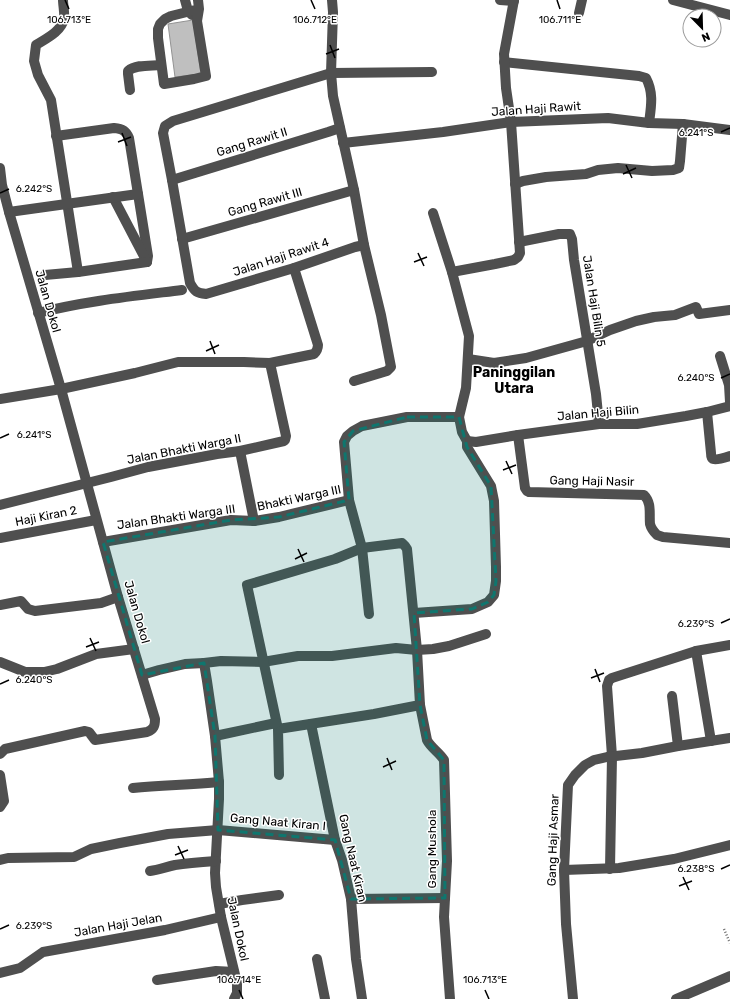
<svg xmlns="http://www.w3.org/2000/svg" width="730" height="999" font-family="Rubik,sans-serif">
<style>
.building{fill:#bfbfbf;stroke:#939393}
.lines{fill:none;stroke-linecap:round;stroke-linejoin:round}
.path{stroke:#717171;stroke-width:2.5;stroke-dasharray:1 2;stroke-linecap:butt}
.minor{stroke:#4f4f4f;stroke-width:10}
.marked{fill:#0f766e;fill-opacity:0.2;stroke:#0f766e;stroke-width:3;stroke-dasharray:8 5;stroke-linejoin:round}
.ticks{fill:none;stroke:#000;stroke-width:1.5}
.labels{text-anchor:middle;stroke-width:3;stroke-linejoin:round;paint-order:stroke}
.street-label{font-size:12px;fill:#000;stroke:#fff}
.quarter-label{font-size:14px;font-weight:bold;fill:#000;stroke:#fff}
.ticks-label{font-size:10px;text-anchor:middle;fill:#000;stroke:#fff;stroke-width:3;stroke-linejoin:round;paint-order:stroke}
</style>
<rect width="100%" height="100%" fill="#fff"/>
<!-- building -->
<path class="building" d="M193,20L201,74L175,77L168,24Z"/>
<g class="lines">
<!-- path -->
<path class="path" d="M724,929L730,943"/>
<!-- minor -->
<g class="minor">
<path d="M63,0C63,5 65,15 64,19C61,32 45,39 36,45L34,61L38,75L51,100L78,272"/>
<path d="M185,0L188,11L192,15"/>
<path d="M198,0L199,9L197,21L206,76L194,79L164,84L158,38V29L160,24L165,19L171,16L199,9"/>
<path d="M332,0L333,12L331,73L333,96L354,190L364,245L381,315L391,367L387,371L354,381"/>
<path d="M500,0L514,1"/>
<path d="M673,0L730,15"/>
<path d="M579,13L582,0"/>
<path d="M504,62L639,76L646,78C654,93 651,107 649,123"/>
<path d="M130,90L128,74V71C136,64 151,66 161,65"/>
<path d="M56,136L114,128C123,129 126,131 129,138L148,256L147,262"/>
<path d="M343,143L443,132L511,122L608,118L649,123L683,124L730,130"/>
<path d="M0,168L2,185L9,212L61,389L118,597L155,719C155,726 154,729 147,732L95,740L89,732L85,731L5,749L0,754"/>
<path d="M172,180L328,132L340,128"/>
<path d="M515,184L523,181L546,177L586,174L598,170L618,168L652,171L673,170L679,168L680,161L683,124"/>
<path d="M113,197L147,262"/>
<path d="M9,212L138,194"/>
<path d="M182,239L354,190"/>
<path d="M519,242L559,234H570L572,239L574,260L596,394L599,424"/>
<path d="M364,245L355,247L294,268L206,294C197,293 195,292 190,283L172,180L163,133L165,126L173,121L331,73L432,72"/>
<path d="M452,272L495,264L514,260L518,257L520,253L511,122L506,88L504,54L514,0"/>
<path d="M45,275L78,272L147,262"/>
<path d="M38,313C85,301 134,296 182,290"/>
<path d="M720,356L729,385L730,402"/>
<path d="M468,359L494,363L526,358L587,341L597,336L610,330L636,321L654,317L675,315L696,307L699,314L730,310"/>
<path d="M0,399L61,389L135,373L178,362H244L270,363L314,354C317,351 318,349 318,345L294,268"/>
<path d="M707,412L711,453C711,455 711,458 713,459C715,461 727,457 730,456"/>
<path d="M518,435L525,488L527,491L529,492L644,495C652,503 649,514 650,524C651,528 654,532 657,535L663,537L730,543"/>
<path d="M467,441L476,442L518,435L599,424H637L686,416L707,412L730,406"/>
<path d="M240,451L254,521"/>
<path d="M0,505L111,477L148,467L217,454L240,451L284,441L285,440L286,436L270,363"/>
<path d="M0,538L96,520"/>
<path d="M103,542L231,520L254,521L279,517L349,500"/>
<path d="M0,605L21,601L28,609L35,611L101,603L118,597"/>
<path d="M414,613L472,609L488,602L494,595L496,581V567L494,501L491,486L467,447V441L462,432L459,417L466,388L469,336L452,272L433,213"/>
<path d="M369,614L362,548L349,500L344,442L347,436L353,431L362,426L407,417H459"/>
<path d="M696,651L711,741"/>
<path d="M0,662L25,672H44L57,669L96,654L134,649"/>
<path d="M204,663L221,661L263,662L298,656H332L396,648L417,650L433,649L449,646L486,634"/>
<path d="M142,675L159,670L185,664L204,663L207,681L215,736L219,782V799L215,873L216,887L221,917L237,983V993L234,999"/>
<path d="M672,696L678,746"/>
<path d="M420,705L427,740C431,748 439,752 444,760L447,861L444,917L450,999"/>
<path d="M311,724L335,840L342,860L351,899L356,959L362,999"/>
<path d="M278,729L374,714L420,705L417,650L407,549L405,546L402,543L362,548L335,559L247,585L278,729L279,775"/>
<path d="M215,736L276,723"/>
<path d="M0,775L4,801L0,807"/>
<path d="M133,788C162,785 190,785 219,782"/>
<path d="M0,860L8,858L74,857L91,849L120,843L168,834L218,830L335,840"/>
<path d="M610,869L612,756L607,686L609,680L612,678L696,651L730,645"/>
<path d="M564,870L619,868L674,859L730,845"/>
<path d="M150,871C158,870 166,867 175,865C188,863 202,862 216,861"/>
<path d="M351,899L445,898"/>
<path d="M219,904L242,900L279,895"/>
<path d="M317,959L325,999"/>
<path d="M0,973L20,968L43,952L165,930L221,917"/>
<path d="M157,980L216,971L234,972"/>
<path d="M573,999L566,924L564,870L568,785L575,775L585,765L594,760L607,757L642,753L678,746L730,738"/>
<path d="M676,999L730,976"/>
</g>
</g>
<!-- marked area -->
<path class="marked" d="M407,417H459L467,447L491,486L496,581L494,595L488,602L472,609L414,613L420,705L427,740L444,760L445,898L351,899L335,840L218,830L215,736L204,663L142,675L103,542L231,520L279,517L349,500L344,442L353,431Z"/>
<!-- ticks -->
<path class="ticks" d="M65,0L69,9M311,0L315,9M557,0L560,9M330,45L335,58M326,54L339,49M721,132L730,128M122,133L127,146M118,142L131,137M626,165L632,178M623,174L636,168M0,193L9,189M418,253L424,266M414,262L427,257M210,341L215,354M206,351L219,345M721,378L730,374M0,438L9,434M506,461L512,474M503,470L516,465M298,549L304,562M295,559L307,553M721,623L730,619M90,638L96,651M86,647L99,642M595,669L600,682M591,678L604,673M0,684L9,680M387,758L392,770M383,767L396,761M178,846L184,859M175,855L188,850M721,869L730,865M683,877L689,890M679,886L692,881M0,929L9,925M239,990L243,999M485,990L489,999"/>
<g class="labels">
<!-- street labels -->
<g class="street-label">
<text transform="translate(536 109) rotate(-4)" y="4">Jalan Haji Rawit</text>
<text transform="translate(252 142) rotate(-17)" y="4">Gang Rawit II</text>
<text transform="translate(265 202) rotate(-16)" y="4">Gang Rawit III</text>
<text transform="translate(281 257) rotate(-18)" y="4">Jalan Haji Rawit 4</text>
<text transform="translate(48 301) rotate(74)" y="4">Jalan Dokol</text>
<text transform="translate(594 301) rotate(81)" y="4">Jalan Haji Bilin 5</text>
<text transform="translate(598 413) rotate(-5)" y="4">Jalan Haji Bilin</text>
<text transform="translate(184 449) rotate(-11)" y="4">Jalan Bhakti Warga II</text>
<text transform="translate(592 481) rotate(1)" y="4">Gang Haji Nasir</text>
<text transform="translate(299 498) rotate(-12)" y="4">Bhakti Warga III</text>
<text transform="translate(46 516) rotate(-11)" y="4">Haji Kiran 2</text>
<text transform="translate(176 517) rotate(-8)" y="4">Jalan Bhakti Warga III</text>
<text transform="translate(137 612) rotate(74)" y="4">Jalan Dokol</text>
<text transform="translate(278 822) rotate(5)" y="4">Gang Naat Kiran I</text>
<text transform="translate(553 840) rotate(-88)" y="4">Gang Haji Asmar</text>
<text transform="translate(432 849) rotate(-90)" y="4">Gang Mushola</text>
<text transform="translate(353 858) rotate(77)" y="4">Gang Naat Kiran</text>
<text transform="translate(118 925) rotate(-10)" y="4">Jalan Haji Jelan</text>
<text transform="translate(238 929) rotate(78)" y="4">Jalan Dokol</text>
</g>
<!-- quarter labels -->
<g class="quarter-label">
<text x="514" y="377">Paninggilan<tspan x="514" dy="16">Utara</tspan></text>
</g>
</g>
<g class="ticks-label">
<text x="69" y="23">106.713°E</text>
<text x="315" y="23">106.712°E</text>
<text x="560" y="23">106.711°E</text>
<text x="696" y="136">6.241°S</text>
<text x="34" y="192">6.242°S</text>
<text x="696" y="381">6.240°S</text>
<text x="34" y="438">6.241°S</text>
<text x="696" y="627">6.239°S</text>
<text x="34" y="683">6.240°S</text>
<text x="696" y="872">6.238°S</text>
<text x="34" y="929">6.239°S</text>
<text x="239" y="983">106.714°E</text>
<text x="485" y="983">106.713°E</text>
</g>
<!-- north arrow -->
<g transform="translate(702 28) rotate(157)"><circle r="19" fill="#ffffff" stroke="#999999"/>
<path d="M0-3L7 15L0 10L-7 15Z" fill="#000000"/>
<text y="-6" font-size="11" font-weight="bold" text-anchor="middle" fill="#000000">N</text>
</g>
</svg>
